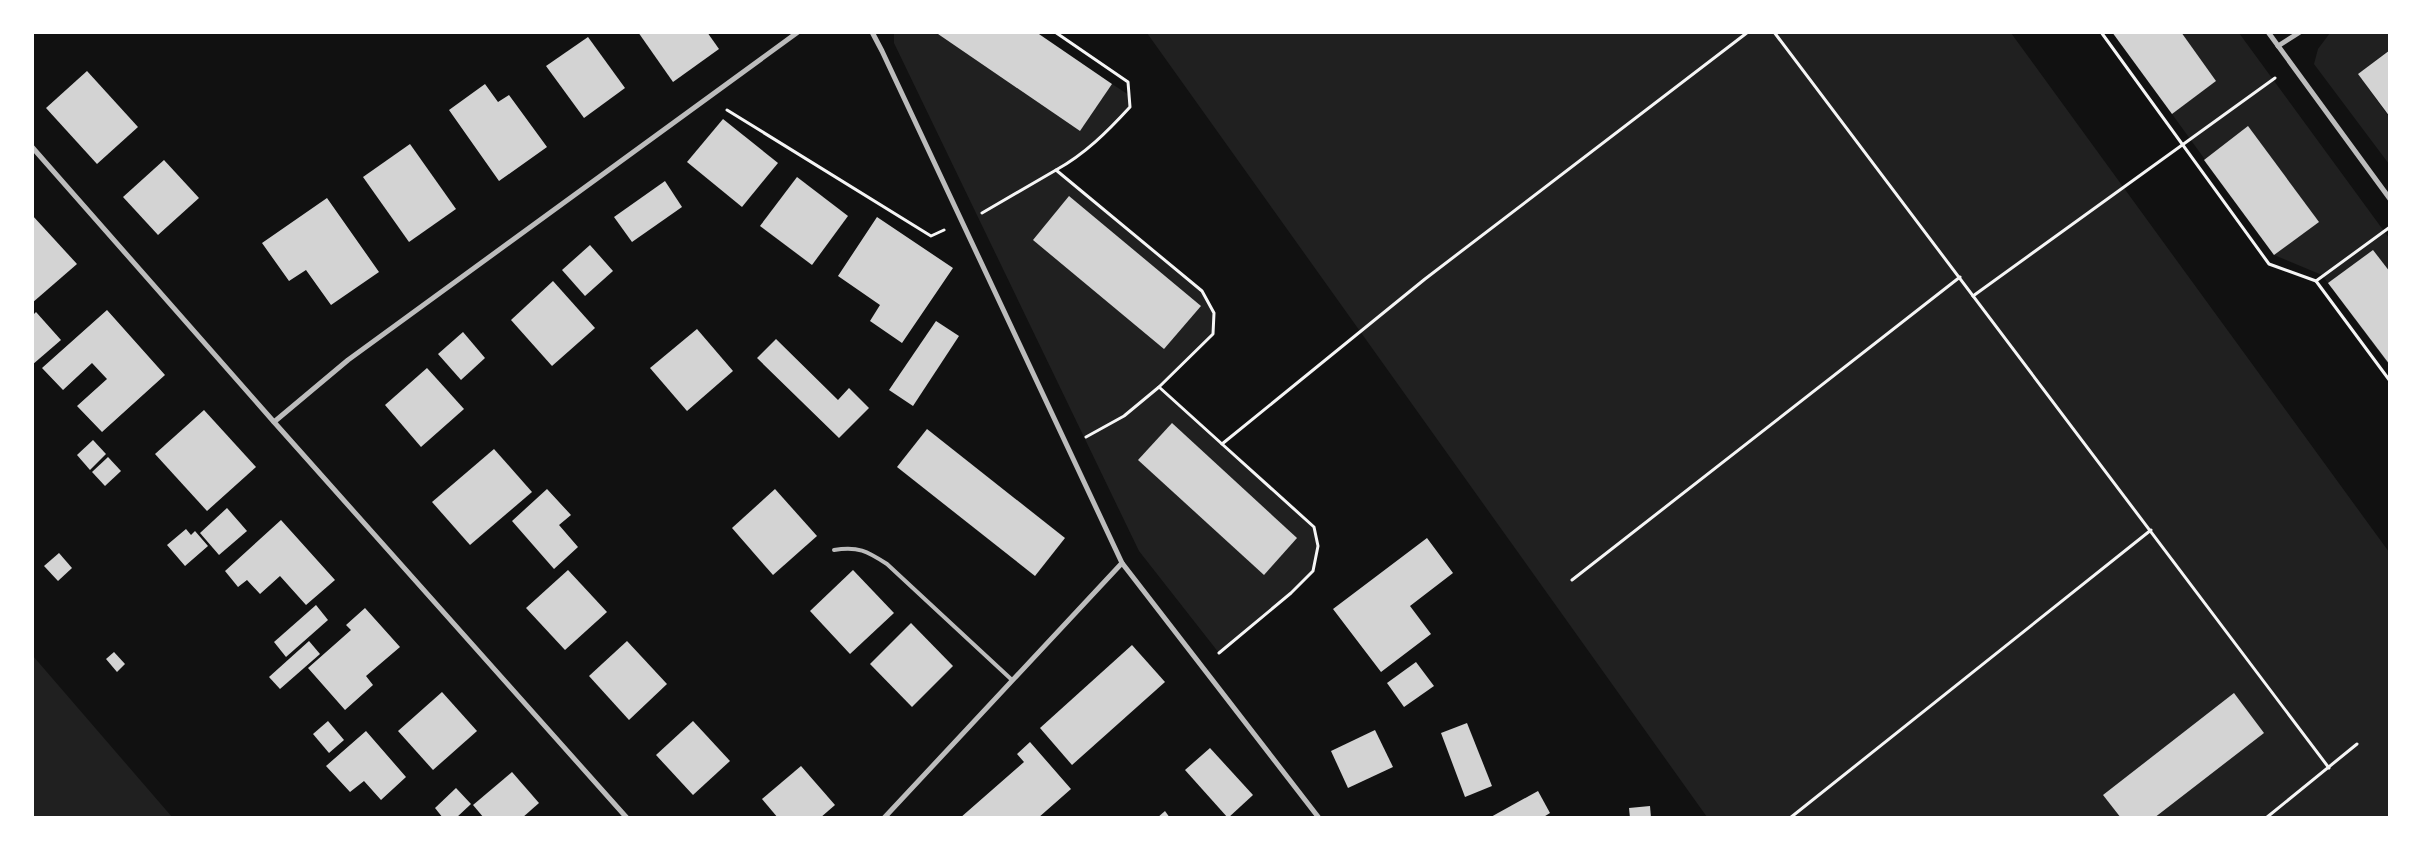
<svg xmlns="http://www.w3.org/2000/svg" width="2422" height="850" font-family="'Noto Sans',sans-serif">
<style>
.green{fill:#202020}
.building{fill:#d3d3d3}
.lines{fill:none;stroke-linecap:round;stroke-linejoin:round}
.path{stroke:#f5f5f5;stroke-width:3}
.service{stroke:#bcbcbc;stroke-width:4}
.minor{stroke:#bcbcbc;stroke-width:5}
</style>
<rect width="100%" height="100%" fill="#111"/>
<!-- green -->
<g class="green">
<path d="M894,33H939L938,34L1080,131L1112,84L1129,95L1130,107L1104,135L1057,170L1202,291L1214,313L1213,334L1159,386L1314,527L1318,546L1313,571L1291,593L1219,653L1139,551L894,43Z"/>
<path d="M1147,33H2011L2389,552V817H1707Z"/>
<path d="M2181,33H2239L2389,238V365L2322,275L2274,255L2172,114L2216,81Z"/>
<path d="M2330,33H2389V50L2358,74L2389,117V164L2314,64L2318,49Z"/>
<path d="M32,656H33L172,817H33Z"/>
</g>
<!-- building -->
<g class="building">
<path d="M638,32H707L719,49L673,82Z"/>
<path d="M939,32H1036L1112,84L1080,131L938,34Z"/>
<path d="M2112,32H2181L2216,81L2172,114Z"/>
<path d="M588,37L625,88L584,118L546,66Z"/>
<path d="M2390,50V117L2358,74Z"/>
<path d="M87,71L138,127L97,164L46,108Z"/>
<path d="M485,84L498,102L509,95L547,147L499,181L449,110Z"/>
<path d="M723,119L778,163L742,207L687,162Z"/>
<path d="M2248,126L2319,222L2274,255L2204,160Z"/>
<path d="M410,144L456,209L409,242L363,177Z"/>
<path d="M164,160L199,198L158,235L123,197Z"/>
<path d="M797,177L848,216L812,265L760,226Z"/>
<path d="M665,181L682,207L632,242L614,217Z"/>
<path d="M1069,196L1201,306L1164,349L1033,240Z"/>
<path d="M327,198L379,272L331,305L306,270L289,281L262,243Z"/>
<path d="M32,215L77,264L32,303Z"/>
<path d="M877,217L953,268L902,343L870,321L880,305L838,276Z"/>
<path d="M590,245L613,271L585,296L562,270Z"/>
<path d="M2373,250L2390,272V365L2328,283Z"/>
<path d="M553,281L595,328L552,366L511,320Z"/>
<path d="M107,310L165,375L102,432L77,406L107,379L92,363L63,390L42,368Z"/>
<path d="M36,312L61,340L32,365V316Z"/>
<path d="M936,321L959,336L913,406L889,390Z"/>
<path d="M697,329L733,371L687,411L650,368Z"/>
<path d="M463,332L485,358L461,380L438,354Z"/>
<path d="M776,339L838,400L849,388L869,408L839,438L757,358Z"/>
<path d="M427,368L464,409L421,447L385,405Z"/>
<path d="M204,410L256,467L207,511L155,454Z"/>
<path d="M1172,423L1297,538L1264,575L1138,460Z"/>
<path d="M927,429L1065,538L1035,576L897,467Z"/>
<path d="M93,440L106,454L90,470L77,455Z"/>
<path d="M494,449L532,492L470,545L432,502Z"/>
<path d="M108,457L121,471L105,486L92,472Z"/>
<path d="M547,489L571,515L559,525L578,547L554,569L512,521Z"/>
<path d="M775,489L817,536L773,575L732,528Z"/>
<path d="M227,508L247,531L219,555L200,533Z"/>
<path d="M281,520L335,580L306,605L280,576L260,594L247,580L238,587L225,571Z"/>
<path d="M186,529L191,535L195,531L208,546L185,566L167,545Z"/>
<path d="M1427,538L1453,573L1410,606L1431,634L1381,672L1333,609Z"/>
<path d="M59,553L72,568L58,581L44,566Z"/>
<path d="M568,570L607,612L565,650L526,608Z"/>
<path d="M853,570L894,613L850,654L810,611Z"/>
<path d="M316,605L328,620L286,657L274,642Z"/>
<path d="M365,608L400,647L366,676L373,685L345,710L308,668L351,630L346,625Z"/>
<path d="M911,623L953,666L912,707L870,664Z"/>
<path d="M309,641L320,654L280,689L269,677Z"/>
<path d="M627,641L667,684L629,720L589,676Z"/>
<path d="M1132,645L1165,682L1072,765L1040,728Z"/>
<path d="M114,652L125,664L117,672L106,659Z"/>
<path d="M1416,662L1434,686L1404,707L1387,683Z"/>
<path d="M442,692L477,731L433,770L398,731Z"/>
<path d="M2234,693L2264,733L2154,818H2121L2103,795Z"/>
<path d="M328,721L344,740L329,753L313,734Z"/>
<path d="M693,721L730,761L693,795L656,755Z"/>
<path d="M1467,723L1492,786L1465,797L1441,733Z"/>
<path d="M1375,730L1393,767L1348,788L1331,751Z"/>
<path d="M366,731L406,777L381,800L364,781L350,792L326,766Z"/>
<path d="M1030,742L1071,789L1038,818H960L1024,762L1017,754Z"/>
<path d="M1210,748L1253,795L1228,818L1185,770Z"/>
<path d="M801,766L835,805L820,818H778L762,799Z"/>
<path d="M512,772L539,803L522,818H484L473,805Z"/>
<path d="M456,788L471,804L456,818H443L435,808Z"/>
<path d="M1538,791L1550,813L1542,818H1489Z"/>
<path d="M1650,806L1651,818H1630L1629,808Z"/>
<path d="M1165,811L1170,818H1157Z"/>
</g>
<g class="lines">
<!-- path -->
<g class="path">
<path d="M1055,32L1128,82L1130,107C1107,132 1085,154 1056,170"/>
<path d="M1774,32L2329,768"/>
<path d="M2101,32L2269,264L2316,281L2390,381"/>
<path d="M727,110L931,236L944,230"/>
<path d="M982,213L1056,170L1202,291L1214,313L1213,334L1159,387L1124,416L1086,437"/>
<path d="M2316,281L2390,227"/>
<path d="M1973,296L2275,78"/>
<path d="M1159,387L1222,444L1425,279L1748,32"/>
<path d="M1572,580L1960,277"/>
<path d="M1219,653L1291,593L1313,571L1318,546L1314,527L1222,444"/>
<path d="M1790,818L2151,530"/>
<path d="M2266,818L2357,744"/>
</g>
<!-- service -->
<path class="service" d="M834,550C858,546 867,551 887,564L1012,680"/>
<!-- minor -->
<g class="minor">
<path d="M872,32L882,51L1122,563L1319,818"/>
<path d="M2268,32L2390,199"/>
<path d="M2278,46L2300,32"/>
<path d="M32,147L274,422L627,818"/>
<path d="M274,422L348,360L798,32"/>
<path d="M884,818L1122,563"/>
</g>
</g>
<!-- border -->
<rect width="2422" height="850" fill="none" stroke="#ffffff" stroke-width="68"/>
</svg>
